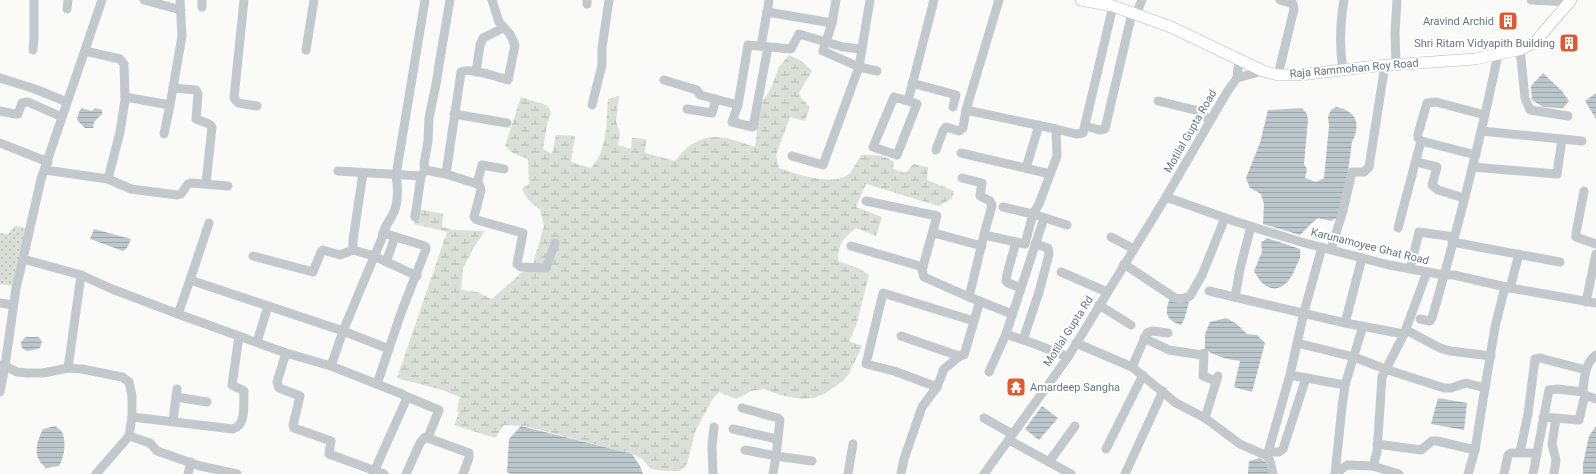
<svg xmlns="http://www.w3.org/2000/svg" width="1596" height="474" font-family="Roboto,sans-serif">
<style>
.grass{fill:url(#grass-dots)}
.wetland{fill:url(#wetland-marsh)}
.water{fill:url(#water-rules)}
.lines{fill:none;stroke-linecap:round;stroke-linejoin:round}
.major-casing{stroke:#b5babe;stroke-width:12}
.minor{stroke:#c3c8cc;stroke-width:9}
.major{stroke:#fff;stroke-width:11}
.labels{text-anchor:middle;stroke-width:4;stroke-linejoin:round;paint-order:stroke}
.poi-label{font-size:11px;fill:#657683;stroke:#fff;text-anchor:end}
.street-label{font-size:11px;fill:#657683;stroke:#fff}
</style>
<defs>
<pattern id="grass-dots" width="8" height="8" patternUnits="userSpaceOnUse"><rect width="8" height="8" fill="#dadfd7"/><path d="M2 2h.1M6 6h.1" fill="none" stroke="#b4b9b4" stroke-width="1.8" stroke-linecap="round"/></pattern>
<pattern id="wetland-marsh" width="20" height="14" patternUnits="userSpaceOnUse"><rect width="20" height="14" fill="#dadfd7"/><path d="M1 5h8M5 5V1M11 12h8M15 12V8" fill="none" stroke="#b4b9b4"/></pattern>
<pattern id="water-rules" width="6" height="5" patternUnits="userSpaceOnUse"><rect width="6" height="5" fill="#bbc7cb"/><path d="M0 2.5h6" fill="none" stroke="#9ca6aa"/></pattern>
</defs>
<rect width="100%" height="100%" fill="#fafaf8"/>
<!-- grass -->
<path class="grass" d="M14,226L27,228L12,286L0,284V233L8,234Z"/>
<!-- wetland -->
<path class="wetland" d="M789,55L803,62L812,71L799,93L801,98L810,107L805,121L790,117L776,155L779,168C796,174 834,187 849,174C854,169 857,161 861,155C872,155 884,154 894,162L893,169L906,173L913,164L928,167L927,180L954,191L952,198L939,206L866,184L856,207L882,217L876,236L856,228C842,240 839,242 838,261L858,268L869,275L856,326L849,341L862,346L849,374L844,380L826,393L814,398L802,399L780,395L764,389L751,391L736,399L719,392L712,400L695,432L687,464L680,471H666L651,469L642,459L632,454L525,426L504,425L495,438L454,425L459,413L457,410L460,397L442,390L397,378L447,232L414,224L419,209L443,214L442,227L453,230L485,231L473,249L463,268L461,290L477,292L492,299L520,274L532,267L544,226L540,209C531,204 526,198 522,189L529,184L528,159L513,153L505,146L521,97L546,105L549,108L551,113L547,125L543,149L552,154L556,135L575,136L571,162L591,168C608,150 606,123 608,99L619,96L616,121L620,134L618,145L631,149L632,138L646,139L645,153L675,161C679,157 683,151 688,147C711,129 730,139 755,147L757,133L756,124L763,101L772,86L779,67Z"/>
<!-- water -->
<g class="water">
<path d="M1543,73L1561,90L1569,101L1563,108L1543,107L1532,100L1531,86Z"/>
<path d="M1596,93V119L1585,101Z"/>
<path d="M1336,107C1357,111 1361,124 1352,142L1343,208L1338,217L1331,221L1318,218L1311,224L1300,235L1263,224L1264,204L1261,194L1250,188L1246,178L1260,143L1268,110L1302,108L1307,114L1308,120L1304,164L1307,169L1305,178L1316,182L1324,178L1329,126L1328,117L1331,110Z"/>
<path d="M81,108L92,111L95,108L102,110V114L94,122L93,128H85L77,120L78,115Z"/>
<path d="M94,229L131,239L127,248L123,251L90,239Z"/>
<path d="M1267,238L1300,249C1301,261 1299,259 1295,269C1285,294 1266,295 1254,271L1262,252L1261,243Z"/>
<path d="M1170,298L1189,302C1186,311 1186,318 1181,325C1166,320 1164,313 1170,298Z"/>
<path d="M1226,318L1237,324L1247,334L1257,335L1265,343L1252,392L1234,387L1240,361C1227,359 1216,357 1205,349V334L1210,322Z"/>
<path d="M26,337H38L42,341L40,348L33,350L27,351L22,348L21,342Z"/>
<path d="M1438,398L1467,403L1464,430L1431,424Z"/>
<path d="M1042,406L1058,418L1039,440L1025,429Z"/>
<path d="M55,426C57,428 61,430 62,432C67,442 64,458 59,466L46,468C32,456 36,444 43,429Z"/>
<path d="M521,426L632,454L640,466L643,474H511L507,472L509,439Z"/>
<path d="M1596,426V474H1583V464L1589,436Z"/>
<path d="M1260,458L1267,463L1269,474H1248L1249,461Z"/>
</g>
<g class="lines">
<defs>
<path id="major" d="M1081,0L1113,6L1171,27L1263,71L1278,75H1299L1376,66L1475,59L1522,49L1536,41L1571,0"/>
</defs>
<!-- major casing -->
<use href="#major" class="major-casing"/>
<!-- minor -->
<g class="minor">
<path d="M102,0L41,179L23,259L81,275L112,289L178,314L286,353L331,366L402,394L405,396L406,400L373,474"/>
<path d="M144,0L181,10"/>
<path d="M244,0L234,98L238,103L257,106"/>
<path d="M870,0L859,67L877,71"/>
<path d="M1531,0L1569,2"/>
<path d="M587,4V0"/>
<path d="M202,7V0"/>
<path d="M67,9L68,0"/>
<path d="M767,12L769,0"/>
<path d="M1136,14L1142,0"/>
<path d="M761,46L767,12L832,23"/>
<path d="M1520,49L1525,98L1530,110L1568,116"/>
<path d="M33,50L34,38V0"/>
<path d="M306,50L314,0"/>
<path d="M85,51L120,59L124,64L125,100L120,132L108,179"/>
<path d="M1396,64L1395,33L1397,0"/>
<path d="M1343,70C1339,46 1340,24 1344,0"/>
<path d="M476,72L480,45L483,38L503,28"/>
<path d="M1278,75L1294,9L1293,4L1280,0"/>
<path d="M0,78L35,89L67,102"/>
<path d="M1237,78L1263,71"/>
<path d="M664,80L697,90L700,95L738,105L748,45L791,49L799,34L843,47L861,49"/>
<path d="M912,83L956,95L953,107"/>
<path d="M173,88L196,90L198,94L196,119L209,124L212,127L206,183"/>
<path d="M125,97L170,105"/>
<path d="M908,101L917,104L897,155L873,147L894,97L908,101L934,0"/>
<path d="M1158,101L1199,111L1210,121"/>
<path d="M592,105L602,65V48L609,0"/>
<path d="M738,105L732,122L753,127L768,47"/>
<path d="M687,109L712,113L716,99"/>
<path d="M966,110L1056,129"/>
<path d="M0,111L15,114H18L22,103L28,102L62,117"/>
<path d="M454,114L507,123"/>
<path d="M1085,126L1100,130L1105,129L1132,13"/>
<path d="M1481,131L1582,141"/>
<path d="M164,134L170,105L182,36L180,0"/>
<path d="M1421,141L1476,155"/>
<path d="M0,143L48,162"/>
<path d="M936,150L943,131L946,127L959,131L963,128L966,110L999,0"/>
<path d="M961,153L1050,174"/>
<path d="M792,156L823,165L859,67L823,51L832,23L836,0"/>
<path d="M1416,162L1437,167L1432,185L1438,190L1464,198"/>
<path d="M1473,167L1557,174L1562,139"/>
<path d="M1026,168L1039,125"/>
<path d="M45,170L108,179L131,189L177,195L181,194L188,184L191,183L228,186"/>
<path d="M425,170L446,174L477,184L480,186L481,190L474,217L477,220L523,233L517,264L521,267L546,268L555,243"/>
<path d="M338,171L421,176"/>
<path d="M363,173L353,240V250L374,256L417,276"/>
<path d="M446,174L461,72C469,67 498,77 508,80L515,45L510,34L499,22L492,0"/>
<path d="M962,178L982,183L980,196L990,201L992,205L984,235L1025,244L1033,214L1067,225"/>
<path d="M477,184L482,165L504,169"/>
<path d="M1584,191L1576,233V237L1596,244"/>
<path d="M1166,197L1234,221L1301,242L1389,265L1444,275H1454L1510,288L1596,303"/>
<path d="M866,201L937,216L922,270L924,277L969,297L1012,314"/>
<path d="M1003,207L1033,214L1039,204L1057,156L1056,129L1076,134L1083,133L1113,6"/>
<path d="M415,217L421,176L425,170L424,164L428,141L429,118L436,84L440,59L450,0"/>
<path d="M1398,228L1421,141L1418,138V134L1427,103L1436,102L1485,115"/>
<path d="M934,233L982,246"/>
<path d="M1111,237L1134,249"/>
<path d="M1016,242L1007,274L1006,281L1008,283L1021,288"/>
<path d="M1452,242L1560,262"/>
<path d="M851,246L923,267"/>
<path d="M1331,249L1343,211L1352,172H1364L1369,167L1385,65"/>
<path d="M253,256L313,272L321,252L323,250L340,255L353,250"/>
<path d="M386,262L395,237"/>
<path d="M1124,264L1175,298L1181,299L1190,296L1202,275L1225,218"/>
<path d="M1410,269L1419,232L1454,237"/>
<path d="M1061,272L1107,292"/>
<path d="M190,280L209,223"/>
<path d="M1510,288L1519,254"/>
<path d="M1209,291L1345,323L1404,334"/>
<path d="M969,297L984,235"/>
<path d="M1235,297L1240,269L1251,226"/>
<path d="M1586,302L1596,254"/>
<path d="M0,303L13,305"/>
<path d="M1099,305L1131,325"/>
<path d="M178,314L190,280L343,331L389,349"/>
<path d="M1420,319L1430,321L1432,318C1457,231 1480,143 1498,54"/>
<path d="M1345,323L1362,258"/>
<path d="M1406,330L1440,348L1450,351L1491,356"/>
<path d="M1006,334L1035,344L1068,357"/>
<path d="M901,336L953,354L960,356L964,355L980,301"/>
<path d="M1144,338L1169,350L1202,355"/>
<path d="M1023,340L1039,292L1049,254L1048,248L1035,244"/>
<path d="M257,342L268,306"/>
<path d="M1076,343L1132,367L1176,403L1205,418L1240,444L1267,456L1270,461L1273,474"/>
<path d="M1297,343L1354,357L1385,369L1444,388H1451L1466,383L1485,388L1495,327L1505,287"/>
<path d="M286,353L277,382L279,388L300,396L293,425L294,428L331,441L329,454L384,474"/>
<path d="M1204,353L1203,376L1216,381"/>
<path d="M1596,355C1585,363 1584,378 1583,392L1585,395L1596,399"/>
<path d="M0,365L5,366L16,288L23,259"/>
<path d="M331,366L343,331L382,238C384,228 387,224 392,216C399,204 398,188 396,175L425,0"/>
<path d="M1132,367L1147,333L1152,331L1168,333"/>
<path d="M68,368L81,275"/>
<path d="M989,372L1006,334L1044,218"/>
<path d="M1290,375L1345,385"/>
<path d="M377,384L401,313L426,249V247L422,245L383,233"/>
<path d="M937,387L894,371L866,364L883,293L974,321"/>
<path d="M0,392L5,366L17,372L27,373H43L68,368L82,369L122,377L129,382L132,396V417L129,436L150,443L157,451L200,466L237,474"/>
<path d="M405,396L439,410L428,437"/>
<path d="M176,397L207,402"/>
<path d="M742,408L778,418L780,420L776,456L812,461"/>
<path d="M132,417L233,429C247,425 243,404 244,391L232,385L239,336"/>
<path d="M1543,417L1579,420L1585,395"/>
<path d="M984,418L1012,434"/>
<path d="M1205,418L1218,376"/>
<path d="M173,421L177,389"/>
<path d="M733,429L777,439"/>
<path d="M1009,440L1071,474"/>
<path d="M1377,444L1421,450L1432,441H1437L1475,450"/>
<path d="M1106,449L1143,375"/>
<path d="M745,450L776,456L773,474"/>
<path d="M1268,452H1279L1283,449L1306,378"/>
<path d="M1520,452L1528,414L1535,359L1540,358L1586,370"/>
<path d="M1267,456L1290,375L1304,312L1322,247"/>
<path d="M1049,462L1075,426"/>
<path d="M1373,466L1377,452L1382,377L1404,334L1427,272"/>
<path d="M96,474L129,436"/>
<path d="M188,474L191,462"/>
<path d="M406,474L420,443L425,437L469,453V458L463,474"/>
<path d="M713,474L712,446L714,427"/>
<path d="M848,474L853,444"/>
<path d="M901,474L904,459L922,407L937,387L944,369L960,356"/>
<path d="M984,474L1068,357L1166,197L1227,92L1237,78L1239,60"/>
<path d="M1125,474L1163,391"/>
<path d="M1335,474L1342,407L1345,385L1363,326"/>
<path d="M1335,474L1347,465L1373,466L1399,474"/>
<path d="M1468,474L1475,450L1485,388"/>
<path d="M1504,474L1508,455L1511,453H1536"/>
<path d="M1533,474L1549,390L1558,389L1583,392"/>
<path d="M1554,474L1556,460L1552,444L1556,419"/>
</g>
<!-- major -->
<use href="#major" class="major"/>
</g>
<!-- icons -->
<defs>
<symbol id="building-square" viewBox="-11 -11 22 22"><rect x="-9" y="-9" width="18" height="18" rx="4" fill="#e4572e" stroke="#fff"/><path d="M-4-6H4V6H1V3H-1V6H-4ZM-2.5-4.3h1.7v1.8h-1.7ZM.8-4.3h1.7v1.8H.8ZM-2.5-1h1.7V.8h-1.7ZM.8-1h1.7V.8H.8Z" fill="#fff"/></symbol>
<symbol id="temple-square" viewBox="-11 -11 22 22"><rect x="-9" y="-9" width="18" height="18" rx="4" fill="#e4572e" stroke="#fff"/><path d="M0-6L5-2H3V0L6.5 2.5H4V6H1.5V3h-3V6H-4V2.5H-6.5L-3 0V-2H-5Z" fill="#fff"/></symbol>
</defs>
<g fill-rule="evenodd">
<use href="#building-square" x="1497" y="10" width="22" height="22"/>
<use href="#building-square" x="1558" y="32" width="22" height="22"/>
<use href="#temple-square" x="1005" y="376" width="22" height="22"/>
</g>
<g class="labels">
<!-- poi labels -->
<g class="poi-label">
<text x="1494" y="25">Aravind Archid</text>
<text x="1555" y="47">Shri Ritam Vidyapith Building</text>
<text x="1030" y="391" text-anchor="start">Amardeep Sangha</text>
</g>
<!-- street labels -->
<g class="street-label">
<text transform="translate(1354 68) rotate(-5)" y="4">Raja Rammohan Roy Road</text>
<text transform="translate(1190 131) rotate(-60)" y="4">Motilal Gupta Road</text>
<text transform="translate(1370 246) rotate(14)" y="4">Karunamoyee Ghat Road</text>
<text transform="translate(1068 331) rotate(-57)" y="4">Motilal Gupta Rd</text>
</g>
</g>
</svg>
